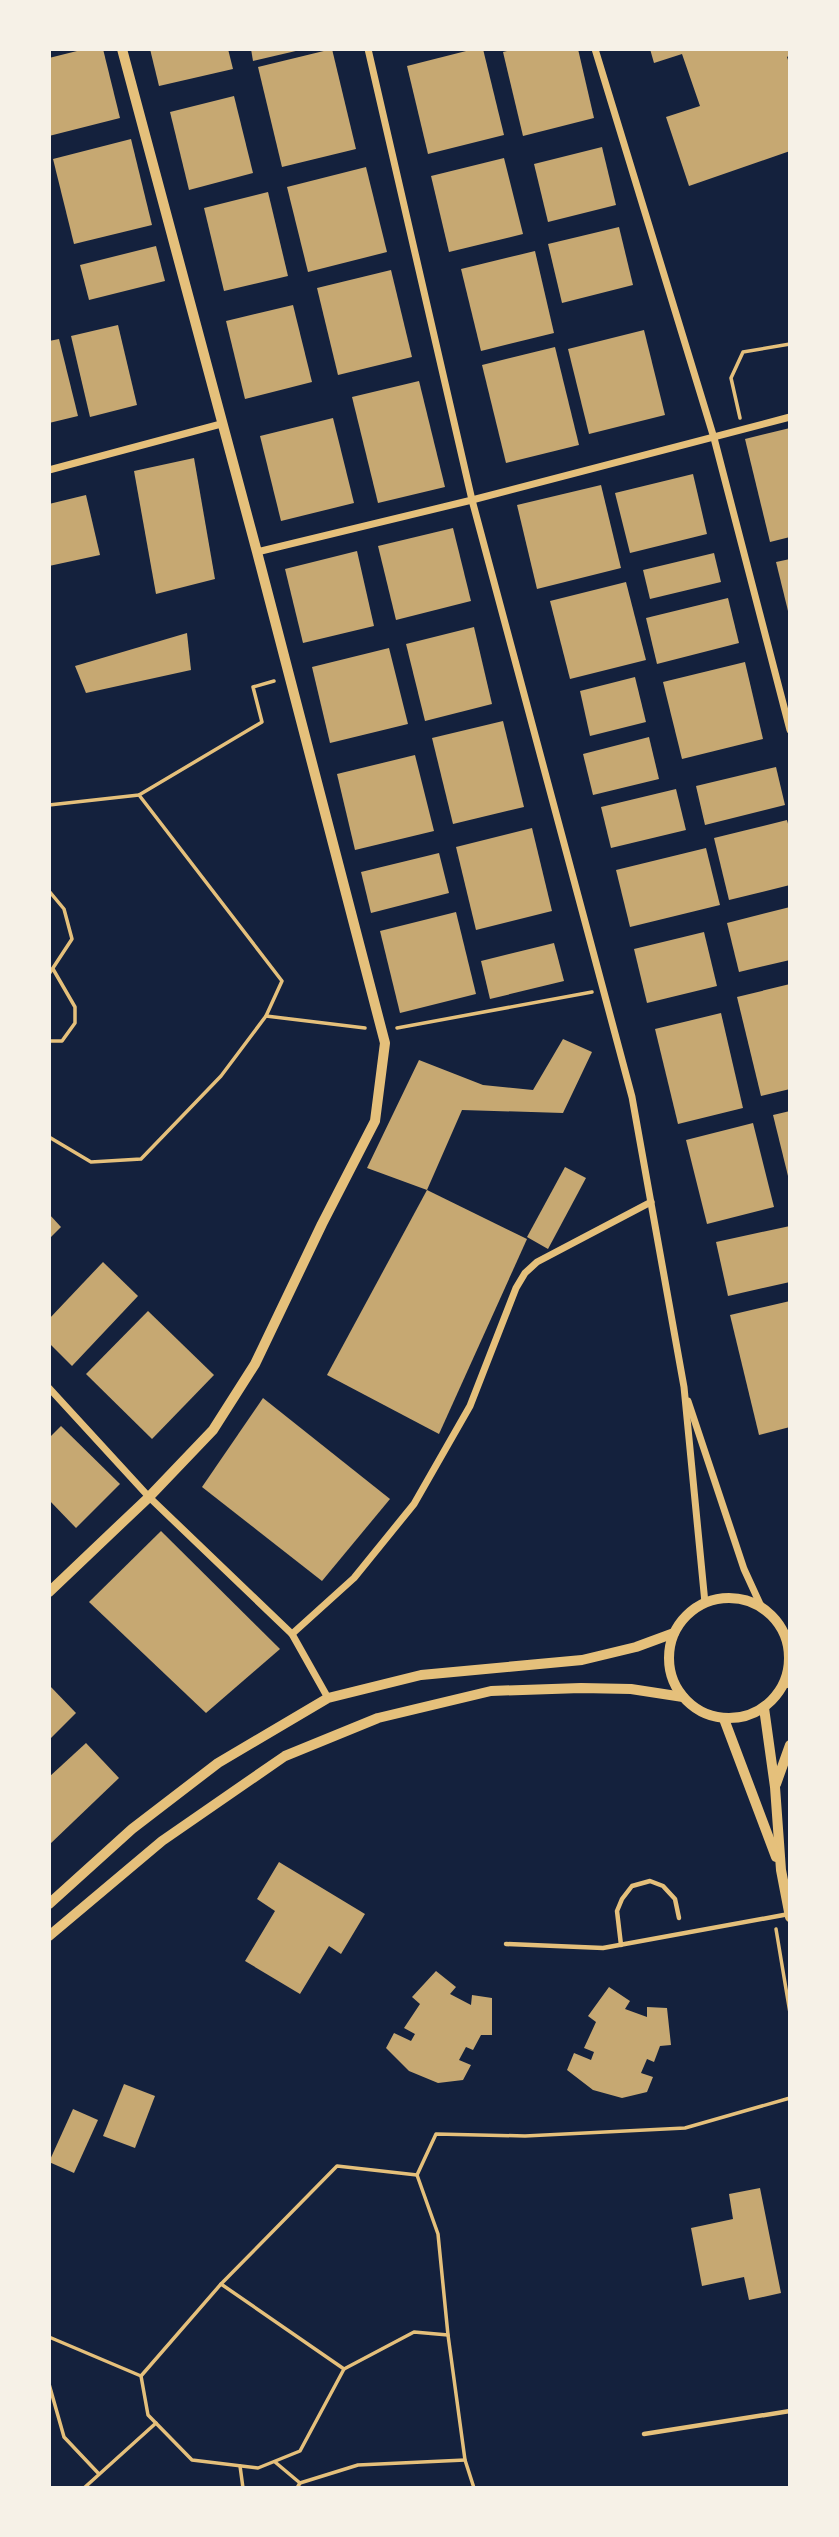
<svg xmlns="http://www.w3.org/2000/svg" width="839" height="2537" font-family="Signika,sans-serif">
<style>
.building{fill:#c6a872}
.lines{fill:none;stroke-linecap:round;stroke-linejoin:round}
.path{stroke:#e5c07b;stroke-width:3.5}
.service{stroke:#e5c07b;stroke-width:4.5}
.minor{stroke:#e5c07b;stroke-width:7}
.tertiary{stroke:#e5c07b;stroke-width:10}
</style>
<rect width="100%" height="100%" fill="#14213d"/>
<!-- building -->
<g class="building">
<path d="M85,49H103L120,118L49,136V58Z"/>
<path d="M150,49H228L233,69L159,86Z"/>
<path d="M251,49H300V50L253,61Z"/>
<path d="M332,49L356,149L282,167L258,67Z"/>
<path d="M474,49H483L504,135L428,154L407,66Z"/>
<path d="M515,49H578L594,118L523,136L503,52Z"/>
<path d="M650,49H790V55L787,57L790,66V151L689,186L666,117L700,106L682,54L654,63Z"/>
<path d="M234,96L253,173L189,190L170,112Z"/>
<path d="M131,139L152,225L74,244L53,159Z"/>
<path d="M602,147L616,205L548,222L534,164Z"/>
<path d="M504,158L523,234L449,252L431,176Z"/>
<path d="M366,167L387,252L308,272L287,187Z"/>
<path d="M268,192L288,276L224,291L204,208Z"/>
<path d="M619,227L633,285L562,303L548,244Z"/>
<path d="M156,246L165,281L89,300L80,265Z"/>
<path d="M535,251L554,333L481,351L461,269Z"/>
<path d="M391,270L412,357L338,375L317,288Z"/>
<path d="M293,305L312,382L245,399L226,321Z"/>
<path d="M118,325L137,405L90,417L71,336Z"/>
<path d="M644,330L665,415L589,434L568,349Z"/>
<path d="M59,339L78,416L49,423V341Z"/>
<path d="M555,347L579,445L506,463L482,365Z"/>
<path d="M419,381L445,487L378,503L352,397Z"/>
<path d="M333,418L354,503L281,521L260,436Z"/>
<path d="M790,428V537L770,542L745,439Z"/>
<path d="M194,458L215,579L156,594L134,471Z"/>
<path d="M693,474L707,534L630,553L615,493Z"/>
<path d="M601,485L621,568L537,589L517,505Z"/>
<path d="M86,495L100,555L49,566V504Z"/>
<path d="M453,528L471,601L396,620L378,546Z"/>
<path d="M357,551L374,626L303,643L285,569Z"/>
<path d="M714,553L721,582L650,599L643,570Z"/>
<path d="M790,559V615H789L776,562Z"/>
<path d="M626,582L646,660L570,679L550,601Z"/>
<path d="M728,598L739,643L657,664L646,618Z"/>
<path d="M474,627L492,704L425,721L406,644Z"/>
<path d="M187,633L191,670L86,693L75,666Z"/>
<path d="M389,648L408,724L330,743L312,667Z"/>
<path d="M745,662L763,739L682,759L663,682Z"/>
<path d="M635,677L646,722L590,736L580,691Z"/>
<path d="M503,721L524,807L453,824L432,738Z"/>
<path d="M649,737L659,779L593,795L583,754Z"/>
<path d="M415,755L434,831L355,850L337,774Z"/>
<path d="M776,767L785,805L705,825L696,786Z"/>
<path d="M676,789L686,830L611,848L601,807Z"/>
<path d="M787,820L790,831V885L729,900L714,838Z"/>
<path d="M532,828L552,911L476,930L456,847Z"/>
<path d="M706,848L720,905L630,927L616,870Z"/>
<path d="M439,853L449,893L371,913L361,872Z"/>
<path d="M790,907V960L739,972L727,923Z"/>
<path d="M456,912L476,994L400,1013L380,931Z"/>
<path d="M704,932L717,986L647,1003L634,949Z"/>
<path d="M554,943L564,981L490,999L481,961Z"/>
<path d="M790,984V1089L761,1096L737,997Z"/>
<path d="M721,1013L743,1108L678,1124L655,1029Z"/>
<path d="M563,1039L592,1052L563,1113L462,1110L427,1190L367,1168L419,1060L483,1085L533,1090Z"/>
<path d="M790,1111V1180H789L773,1115Z"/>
<path d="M753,1123L774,1207L707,1224L686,1140Z"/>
<path d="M565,1167L586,1178L548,1249L527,1237Z"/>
<path d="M427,1190L527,1239L439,1434L327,1375Z"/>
<path d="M49,1214L61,1227L49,1239Z"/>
<path d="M790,1226V1282L728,1296L716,1242Z"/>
<path d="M103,1262L138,1296L72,1366L49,1343V1319Z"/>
<path d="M790,1301V1427L759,1435L730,1315Z"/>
<path d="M148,1311L214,1375L152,1439L86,1374Z"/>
<path d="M263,1398L390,1499L322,1581L202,1487Z"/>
<path d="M61,1426L120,1484L76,1528L49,1500V1438Z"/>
<path d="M161,1531L280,1649L206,1713L89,1602Z"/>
<path d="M49,1685L76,1713L49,1740Z"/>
<path d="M86,1743L119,1778L49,1845V1777Z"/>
<path d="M279,1862L365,1914L341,1954L329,1946L300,1994L245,1961L275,1911L257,1899Z"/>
<path d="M436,1971L456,1987L450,1994L471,2005L472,1995L492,1998V2035H481L473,2050L466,2047L459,2060L471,2065L463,2080L438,2083L409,2071L386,2048L394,2033L411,2041L415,2034L404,2028L420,2004L412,1997Z"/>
<path d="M609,1987L630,2001L625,2009L647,2017V2007L667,2008L671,2045L660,2046L654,2062L647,2059L641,2073L653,2077L647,2092L622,2098L593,2090L567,2070L574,2053L591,2060L594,2052L584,2048L596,2022L588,2016Z"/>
<path d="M124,2084L155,2096L135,2148L103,2136Z"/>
<path d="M73,2109L98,2120L74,2173L49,2162Z"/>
<path d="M760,2188L781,2293L749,2300L744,2277L702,2286L691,2228L733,2219L729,2194Z"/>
</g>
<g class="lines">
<!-- path -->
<g class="path">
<path d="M740,418L731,378L743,352L790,344"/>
<path d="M49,805L139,795L262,722L253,687L274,681"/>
<path d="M49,891L64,909L72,939L49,974"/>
<path d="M266,1016L365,1028"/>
<path d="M397,1028L592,992"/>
<path d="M49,1041H62L75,1023V1007L53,969"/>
<path d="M49,1137L91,1162L141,1159L221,1076L266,1016L282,981L139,795"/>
<path d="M776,1929L790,2013"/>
<path d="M49,2337L141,2376L221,2284L337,2166L417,2175"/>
<path d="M344,2369L414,2332L448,2335"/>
<path d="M141,2376L148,2415L192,2460L258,2468L300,2451L344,2369L221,2284"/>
<path d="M49,2384L64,2437L99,2474"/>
<path d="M275,2462L300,2483"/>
<path d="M240,2466L243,2488"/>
<path d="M84,2488L156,2423"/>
<path d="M297,2488L300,2483L358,2465L465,2460"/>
<path d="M474,2488L465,2460L448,2335L438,2234L417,2175L436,2134L525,2136L685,2128L790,2098"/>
</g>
<!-- service -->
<g class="service">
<path d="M506,1944L603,1948L789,1914"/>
<path d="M621,1945L617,1911L622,1899L632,1886L650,1881L663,1886L675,1899L679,1918"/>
<path d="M644,2434L790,2411"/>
</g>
<!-- minor -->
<g class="minor">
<path d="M368,49L472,500L632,1097L684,1387L705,1603"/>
<path d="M595,49L714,438L790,730"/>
<path d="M49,470L221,424"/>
<path d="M257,552L472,500L790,417"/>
<path d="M49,1388L149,1497L292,1634L328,1698"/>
<path d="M688,1401L744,1569L761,1606"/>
<path d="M785,1633L790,1634"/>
<path d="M292,1634L354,1578L414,1504L470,1406L516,1288L525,1273L537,1262L651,1202"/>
<path d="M783,1685L790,1684"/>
</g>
<!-- tertiary -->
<g class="tertiary">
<path d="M49,1592L149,1497L213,1430L255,1364L322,1224L375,1121L385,1043L257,552L122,49"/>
<circle cx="729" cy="1658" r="60"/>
<path d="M764,1708L775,1787L781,1870L790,1917"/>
<path d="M724,1719L776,1857"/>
<path d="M776,1784L790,1745"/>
<path d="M49,1904L132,1829L218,1763L328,1698L421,1675L582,1660L636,1647L674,1633"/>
<path d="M49,1936L162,1841L285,1756L378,1718L491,1691L581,1688L631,1689L683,1697"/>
</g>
</g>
<!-- border -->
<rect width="839" height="2537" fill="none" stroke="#f6f1e7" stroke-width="102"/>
</svg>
